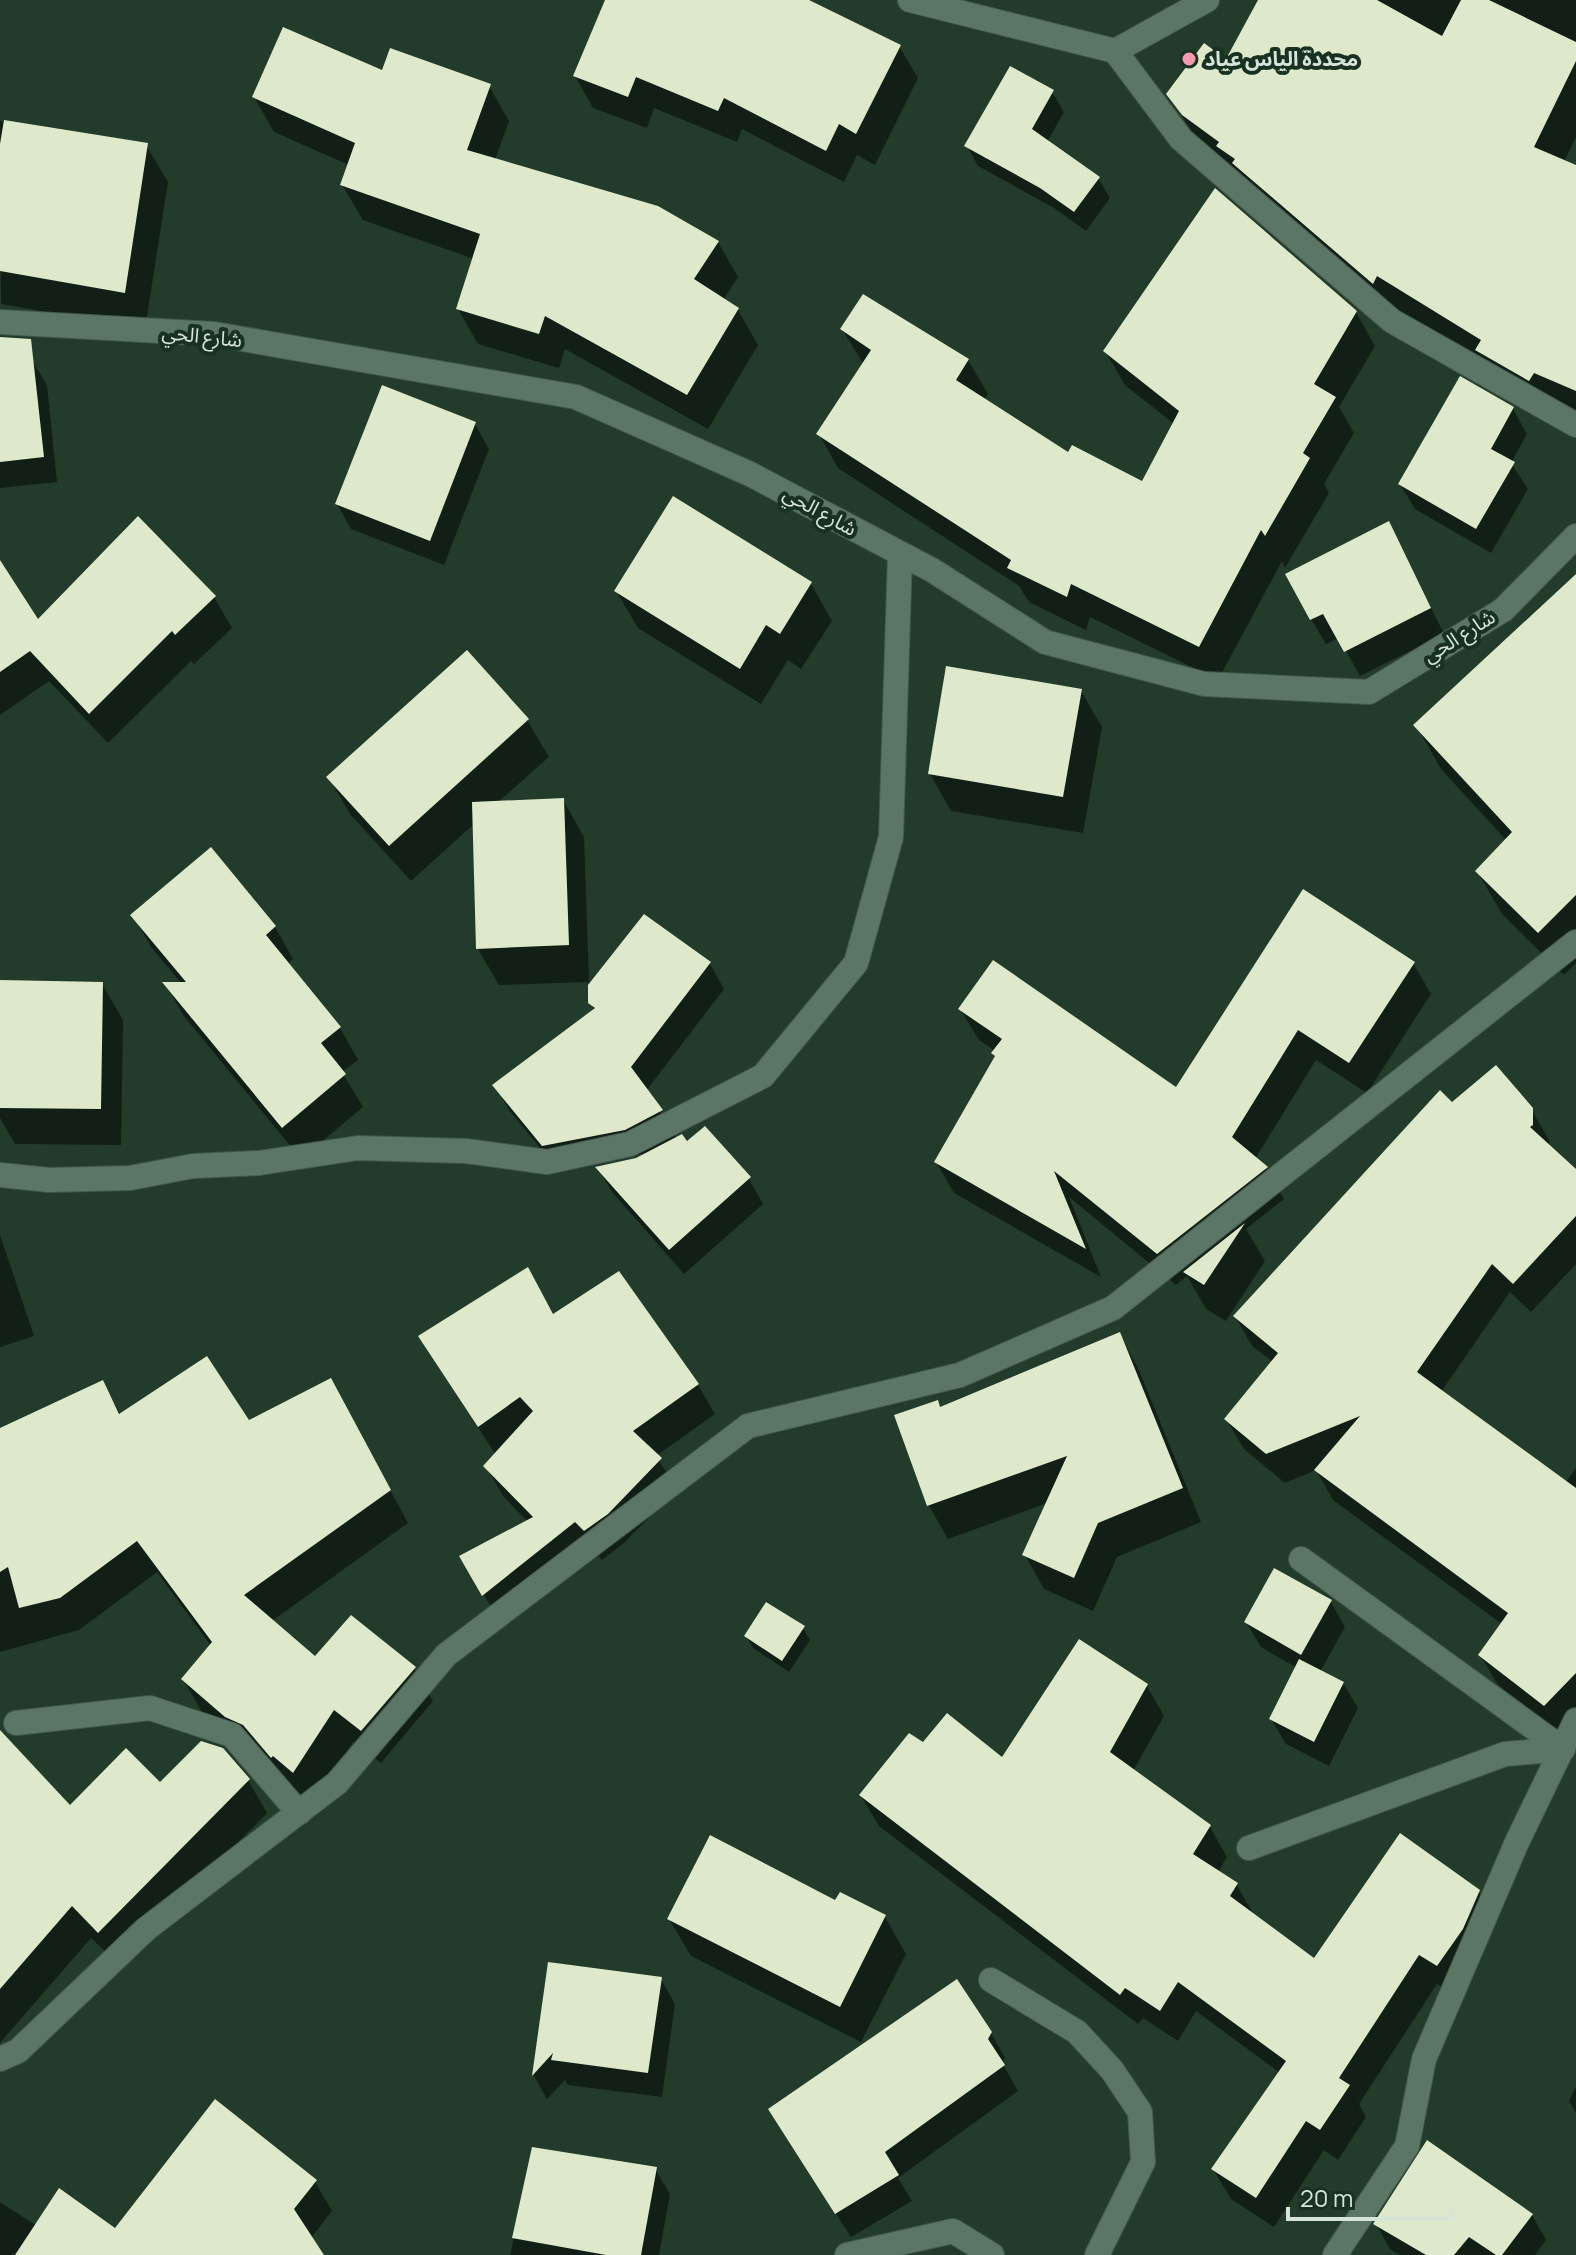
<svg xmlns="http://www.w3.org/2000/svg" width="1576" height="2255" font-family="Manrope,'Noto Sans Arabic',sans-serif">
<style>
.shadow{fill:#0007}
.building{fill:#dde9ca}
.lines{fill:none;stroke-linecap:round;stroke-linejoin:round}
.minor-casing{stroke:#43584b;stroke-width:26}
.minor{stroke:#5b7664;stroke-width:24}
.poi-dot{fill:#f29aaf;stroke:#193121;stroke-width:3}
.labels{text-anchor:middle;stroke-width:8;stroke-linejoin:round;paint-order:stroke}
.poi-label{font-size:20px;font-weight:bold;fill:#d6e4da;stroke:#193121;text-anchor:start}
.street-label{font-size:20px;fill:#d6e4da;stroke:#193121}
</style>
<rect width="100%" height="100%" fill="#233b2b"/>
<!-- shadow -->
<g class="shadow">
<path d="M608,0H804L899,46L918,78L875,165L857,155L844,182L742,129L737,142L654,108L647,128L593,108L575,76Z"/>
<path d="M1260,0H1576V137L1564,162L1576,167V417L1398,311L1204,150L1168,94L1227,62Z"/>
<path d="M383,73L489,86L509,121L495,160L718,242L738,277L723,300L738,310L758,345L708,429L565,349L559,368L478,344L458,309L474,259L363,220L342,185L349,165L274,132L254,97Z"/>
<path d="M1052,92L1064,112L1047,142L1098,178L1110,198L1086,231L1054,208L978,166L967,146Z"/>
<path d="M0,121L146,145L168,182L145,329L1,304Z"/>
<path d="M1356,312L1375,346L1339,407L1354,433L1324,484L1329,493L1285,568L1282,561L1218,680L1090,617L1086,630L1029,602L1019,586L838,468L819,434L864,365L842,329L968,360L988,394L984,400L1069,455L1143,484L1174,424L1125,385L1105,351Z"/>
<path d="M32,360L47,385L57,482L0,488V363Z"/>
<path d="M1460,379L1513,409L1527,434L1511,463L1528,489L1491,553L1415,509L1400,484Z"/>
<path d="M475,424L489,449L444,565L351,529L337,504Z"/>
<path d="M1402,549L1444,634L1360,676L1339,638L1326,644L1311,619Z"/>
<path d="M0,564L37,622L214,597L232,628L194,664L191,661L108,743L49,681L0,715Z"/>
<path d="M811,584L832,621L801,669L788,660L761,704L638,628L616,591Z"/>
<path d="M1576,633V963L1564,975L1502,914L1477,871L1507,841L1441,769L1416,725Z"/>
<path d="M1081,691L1102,727L1083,833L951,811L930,774Z"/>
<path d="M527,720L549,757L497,803L563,800L584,837L589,982L499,985L478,949L474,824L411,881L350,814L329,778Z"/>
<path d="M133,915L275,927L293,959L287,964L340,1028L358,1060L342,1072L363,1107L301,1159L183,1015L166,984H182L151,947Z"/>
<path d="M1413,963L1431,994L1367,1093L1316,1060L1255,1159L1266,1168L1284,1199L1246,1229L1265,1261L1226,1321L1206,1309L1187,1276L1176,1285L1069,1197L1101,1277L954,1193L936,1162L996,1058L995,1051L979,1040L960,1009L1177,1089Z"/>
<path d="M710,964L724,989L646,1091L677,1139L749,1179L763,1204L684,1274L612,1192L598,1168L637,1159L647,1153L558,1170L509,1110L495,1085L595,1011L590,1002Z"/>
<path d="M0,982L102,984L123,1020L121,1145L15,1144L0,1118Z"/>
<path d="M1452,1104L1531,1109L1549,1140V1147L1576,1172V1264L1531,1312L1510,1292L1441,1392L1565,1483L1576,1468V1745L1498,1685L1480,1655L1502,1624L1333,1500L1316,1470L1285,1483L1244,1449L1226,1419L1273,1362L1252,1346L1235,1316Z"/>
<path d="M0,1235L34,1336L0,1347Z"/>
<path d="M553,1316L698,1385L715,1414L656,1456L677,1489L624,1543L602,1560L593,1550L501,1624L462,1557L528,1522L503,1496L486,1466L496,1455L438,1366Z"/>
<path d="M1119,1334L1138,1368L1201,1522L1117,1557L1093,1611L1044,1589L1025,1555L1048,1503L948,1539L929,1506L896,1416L940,1409Z"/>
<path d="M102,1382L121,1415L248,1423L349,1414L408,1523L272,1621L315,1659L414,1669L433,1701L381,1763L353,1742L313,1804L246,1749L202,1712L183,1679L211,1646L157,1572L79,1630L0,1652V1430Z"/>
<path d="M1331,1602L1345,1627L1320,1672L1343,1683L1358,1708L1329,1766L1286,1744L1271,1719L1297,1668L1261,1647L1246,1622Z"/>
<path d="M803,1628L810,1640L789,1672L753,1648L746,1636Z"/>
<path d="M1147,1686L1164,1716L1133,1771L1210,1827L1227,1857L1218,1872L1236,1884L1254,1915L1315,1961L1479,1892L1496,1922L1480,1960L1455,1996L1437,1984L1359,2104L1366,2117L1338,2160L1324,2150L1274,2227L1231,2199L1213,2169L1280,2073L1196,2011L1178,2041L1143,2018L1138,2024L879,1826L861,1796L923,1745L1003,1760Z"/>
<path d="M0,1750L70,1808L160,1785L248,1780L267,1813L118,1964L91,1938L0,2043Z"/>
<path d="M836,1903L885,1917L906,1954L861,2042L691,1956L669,1919Z"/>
<path d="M549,1964L661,1979L675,2004L662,2097L568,2085L565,2080L547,2099L534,2076Z"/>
<path d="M991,2033L1005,2058L1002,2063L1018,2091L898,2178L912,2201L851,2237L785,2135Z"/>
<path d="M1576,2086V2113L1569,2101Z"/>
<path d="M1428,2143L1532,2215L1546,2240L1535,2255H1400L1390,2249L1376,2224Z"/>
<path d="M534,2149L655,2169L670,2194L659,2255H510Z"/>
<path d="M315,2182L332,2211L311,2238L321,2255H0V2202L37,2226L116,2230Z"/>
</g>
<!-- building -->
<g class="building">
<path d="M605,0H809L901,45L856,134L839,124L826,151L724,98L718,111L636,77L628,97L573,76Z"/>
<path d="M1258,0H1377L1442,36L1461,0H1489L1576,42V61L1534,147L1576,165V391L1534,373L1529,381L1475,350L1481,340L1377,276L1373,284L1232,163L1235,159L1216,146L1219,142L1182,115L1166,94L1204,43L1226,59Z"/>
<path d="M283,27L382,70L390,48L491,84L467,150L658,206L719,241L694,279L739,308L687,395L545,316L539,334L456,309L480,234L340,185L355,143L252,97Z"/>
<path d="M1010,66L1054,90L1032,129L1100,177L1074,212L1040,188L964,146Z"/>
<path d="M4,120L148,143L125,293L0,271V144Z"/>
<path d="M1215,188L1357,311L1314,384L1336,397L1303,453L1310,458L1265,536L1261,530L1199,647L1071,584L1067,597L1007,568L1011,560L816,434L871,350L840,329L863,294L969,359L956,380L1068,452L1072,445L1142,481L1179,411L1103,351Z"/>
<path d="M0,337L31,339L44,457L0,462Z"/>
<path d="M1460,376L1514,407L1491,449L1515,462L1476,529L1398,484Z"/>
<path d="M382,385L476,422L430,541L335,504Z"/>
<path d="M673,496L812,582L780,634L766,625L740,669L614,591Z"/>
<path d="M138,516L216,596L175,635L172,631L89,714L30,651L0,672V560L38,619Z"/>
<path d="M1389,521L1431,608L1344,652L1323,614L1310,620L1285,574Z"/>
<path d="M1576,574V895L1538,933L1475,871L1512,832L1413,725Z"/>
<path d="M467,650L529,719L389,846L326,777Z"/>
<path d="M946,666L1082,689L1063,797L928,774Z"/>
<path d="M564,798L569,945L476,949L472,802Z"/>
<path d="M211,847L276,926L266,935L341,1027L321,1043L346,1074L282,1128L162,982H186L130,915Z"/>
<path d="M1303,889L1415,962L1349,1063L1298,1030L1232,1137L1268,1167L1157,1254L1054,1171L1086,1249L934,1162L995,1056L991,1053L1002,1039L958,1009L993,960L1176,1087Z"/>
<path d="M644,914L711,962L631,1067L663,1110L625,1130L542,1146L492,1085L595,1008L588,1003V985Z"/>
<path d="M0,980L103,982L101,1109L0,1108Z"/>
<path d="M1496,1065L1533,1108V1125L1530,1127L1576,1169V1216L1513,1284L1492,1264L1417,1372L1576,1488V1673L1544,1706L1478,1655L1508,1613L1314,1470L1360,1416L1266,1454L1224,1419L1278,1353L1233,1316L1440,1090L1452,1102Z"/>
<path d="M705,1126L751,1177L669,1250L595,1167L636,1158L682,1134L687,1141Z"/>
<path d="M1245,1223L1204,1285L1183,1272Z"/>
<path d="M528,1267L553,1314L619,1271L699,1384L633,1431L662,1458L608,1514L584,1531L575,1522L482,1596L459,1556L533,1517L483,1466L533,1411L520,1397L478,1427L418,1336Z"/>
<path d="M1120,1332L1183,1488L1098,1523L1074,1578L1022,1555L1067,1456L927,1506L894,1415L938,1400L940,1407Z"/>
<path d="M207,1356L249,1420L331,1378L391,1490L244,1595L315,1656L351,1615L416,1667L361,1731L334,1710L293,1773L273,1756L271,1758L243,1725L225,1717L181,1679L212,1642L137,1541L60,1598L19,1608L8,1567L0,1572V1428L103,1380L119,1414Z"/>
<path d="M1274,1568L1332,1600L1301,1655L1244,1622Z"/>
<path d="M766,1602L805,1626L782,1661L744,1636Z"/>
<path d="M1079,1639L1148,1684L1110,1752L1211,1825L1193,1854L1238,1883L1230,1896L1314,1958L1400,1833L1480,1890L1463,1929L1437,1966L1419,1955L1339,2078L1350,2085L1320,2130L1306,2121L1256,2198L1211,2169L1286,2061L1178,1982L1160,2011L1125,1988L1120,1995L859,1795L909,1733L923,1742L947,1713L1002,1757Z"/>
<path d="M1299,1659L1344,1682L1314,1742L1269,1719Z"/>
<path d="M0,1730L70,1805L126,1748L160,1782L201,1741L223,1748L250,1779L98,1933L72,1906L0,1989Z"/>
<path d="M710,1835L835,1900L840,1892L886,1915L840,2007L667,1919Z"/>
<path d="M548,1962L662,1977L648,2073L551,2060L553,2053L532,2076Z"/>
<path d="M957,1979L992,2032L988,2039L1005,2065L885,2152L899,2175L835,2214L768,2109Z"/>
<path d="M215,2099L317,2180L294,2209L324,2255H15L59,2188L115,2228Z"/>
<path d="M1427,2140L1533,2214L1502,2255H1496L1469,2237L1454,2255H1426L1373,2224Z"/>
<path d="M532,2147L657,2167L641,2255H606L512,2238Z"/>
</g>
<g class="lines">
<defs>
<g id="minor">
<path d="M910,0L1115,51L1181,139L1392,321L1576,425"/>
<path d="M1115,51L1207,0"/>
<path d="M0,322L214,334L576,397L750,474L932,570L1045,642L1204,684L1369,692L1503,610L1576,536"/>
<path d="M0,1175L49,1180L130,1178L193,1166L259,1163L358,1148L466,1151L547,1162L630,1144L763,1076L856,963L891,837L900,555"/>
<path d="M1301,1559L1563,1749"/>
<path d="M16,1723L150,1708L232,1735L299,1813"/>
<path d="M1249,1848L1505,1754L1563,1749"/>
<path d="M991,1980L1077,2032L1112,2070L1140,2112L1143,2162L1097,2255"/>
<path d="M0,2059L18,2051L146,1929L337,1783L446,1655L748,1426L960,1375L1113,1308L1576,942"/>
<path d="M847,2255L953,2231L992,2255"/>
<path d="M1335,2255L1407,2146L1424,2059L1517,1842L1576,1720"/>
</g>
</defs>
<!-- minor casing -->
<use href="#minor" class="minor-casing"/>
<!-- minor -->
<use href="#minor" class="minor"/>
</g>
<!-- markers -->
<circle class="poi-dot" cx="1189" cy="59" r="8"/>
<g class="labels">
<!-- poi labels -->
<g class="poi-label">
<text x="1205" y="66">محددة الياس عياد</text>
</g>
<!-- street labels -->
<g class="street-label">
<text transform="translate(202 336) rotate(6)" y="7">شارع الحي</text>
<text transform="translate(820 511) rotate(29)" y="7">شارع الحي</text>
<text transform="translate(1459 636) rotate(-32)" y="7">شارع الحي</text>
</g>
</g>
<!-- scale -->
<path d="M1288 2207v12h164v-12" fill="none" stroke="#d6e4da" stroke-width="4"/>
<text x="1300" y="2207" font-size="24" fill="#d6e4da" stroke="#193121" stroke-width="6" paint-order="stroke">20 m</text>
</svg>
